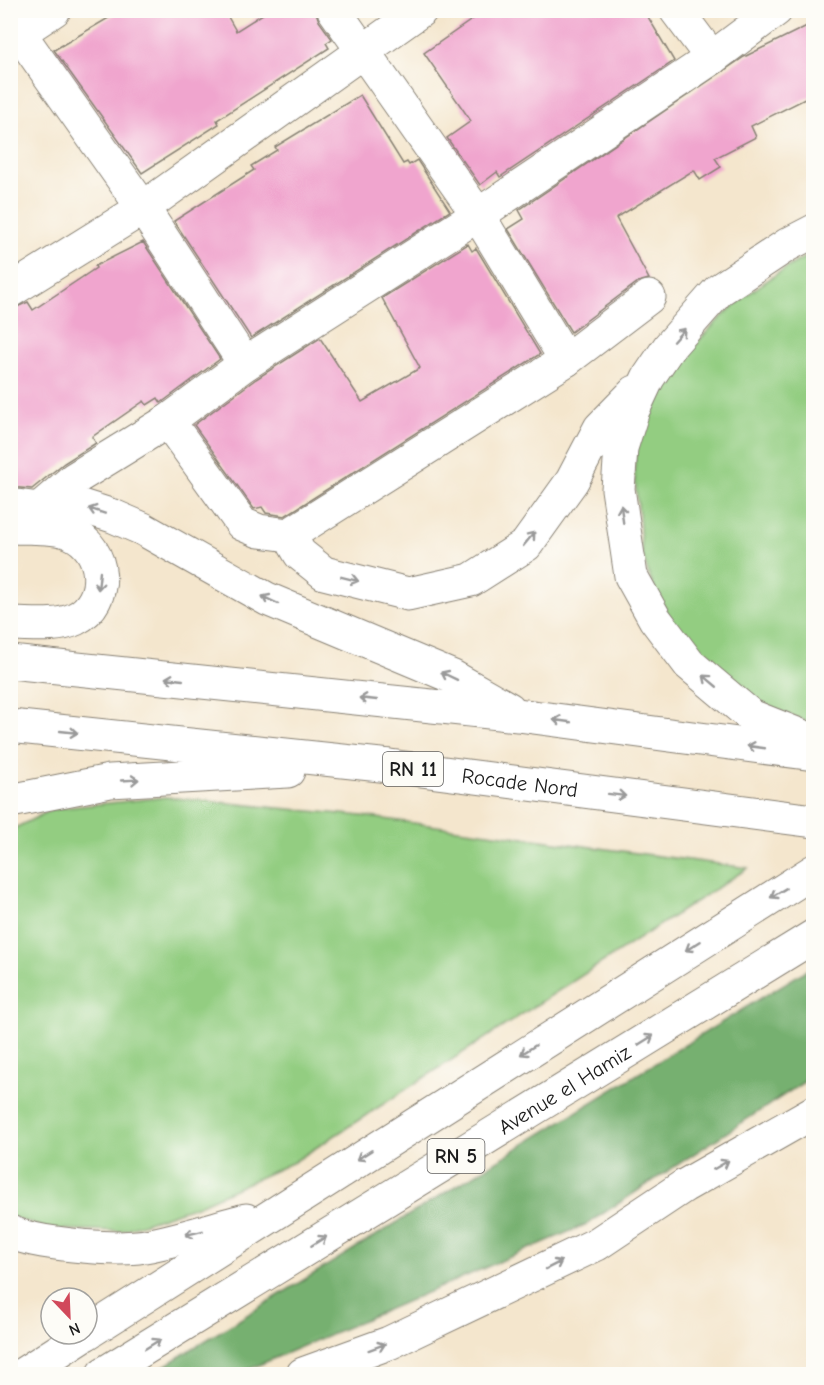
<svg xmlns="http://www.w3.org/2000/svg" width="824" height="1385" font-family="'Comic Neue',sans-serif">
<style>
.green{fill:#93cd81;stroke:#58744e;stroke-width:1.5}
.forest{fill:#76b06f;stroke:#496646;stroke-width:1.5}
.building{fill:#f0a5ce}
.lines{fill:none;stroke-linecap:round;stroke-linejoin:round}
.minor-casing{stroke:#888174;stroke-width:35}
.highway-casing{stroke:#888174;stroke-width:35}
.minor{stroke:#fff;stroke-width:33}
.highway{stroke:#fff;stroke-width:33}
.oneway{stroke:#999}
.labels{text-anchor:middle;stroke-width:6;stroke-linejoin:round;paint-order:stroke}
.shield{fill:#fdfcf7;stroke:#605f5e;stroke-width:1.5}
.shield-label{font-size:20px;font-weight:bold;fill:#1c1c1c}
.street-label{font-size:21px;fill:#1c1c1c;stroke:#fdfcf7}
</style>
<rect width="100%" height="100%" fill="#fdfcf7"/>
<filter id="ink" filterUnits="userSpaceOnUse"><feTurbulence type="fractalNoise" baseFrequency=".0167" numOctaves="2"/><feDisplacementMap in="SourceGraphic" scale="12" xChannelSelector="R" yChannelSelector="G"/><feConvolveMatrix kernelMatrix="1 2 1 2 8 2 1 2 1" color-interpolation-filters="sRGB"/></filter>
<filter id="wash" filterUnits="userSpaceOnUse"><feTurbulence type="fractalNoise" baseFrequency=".008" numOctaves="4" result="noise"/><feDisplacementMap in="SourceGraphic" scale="24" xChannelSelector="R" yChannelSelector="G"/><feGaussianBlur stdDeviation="1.35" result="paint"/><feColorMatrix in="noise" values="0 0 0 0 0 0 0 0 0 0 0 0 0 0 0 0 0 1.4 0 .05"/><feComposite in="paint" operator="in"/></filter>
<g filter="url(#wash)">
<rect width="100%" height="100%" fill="#f4e6cd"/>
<!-- green -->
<g class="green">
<path d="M813,253V724C732,698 666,640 643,556C640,543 640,528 639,515C637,496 632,470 636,451C637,442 644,431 648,422C680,346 741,290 813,253Z"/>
<path d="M166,797L362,816L748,868L294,1162L199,1205L121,1231L47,1229L11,1217V830L53,809Z"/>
</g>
<!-- forest -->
<path class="forest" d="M813,966V1076L587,1224L238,1374H151Z"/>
<g id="blocks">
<!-- building -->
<g class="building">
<path d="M122,10H224L236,31L269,10H315L319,21L332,39L326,43L329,48L217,120L219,124L142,173L54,50Z"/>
<path d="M486,10H644L674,61L500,177L497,172L480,185L447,138L471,121L424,53Z"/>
<path d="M813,23V95L751,126L756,137L715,158L721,167L700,180L694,170L616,218L649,279L638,282L571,332L508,229L524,219L519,210L744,57Z"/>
<path d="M360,95L403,164L407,162L409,165L417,160L450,211L251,338L174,221L254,170L251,166L277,150L275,147Z"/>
<path d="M143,242L220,359L161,403L158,398L147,405L144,401L92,437L96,443L64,463L32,489L10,487V310L28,302L33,310L96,268L95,266Z"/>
<path d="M468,244L472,251L476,248L540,354L285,516L266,513L262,507L254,509L194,425L256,379L320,338L362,402L420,368L382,298Z"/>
</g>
</g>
</g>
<g filter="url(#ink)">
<use href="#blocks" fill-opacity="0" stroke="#888174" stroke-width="1.5"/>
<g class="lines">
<defs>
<g id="minor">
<path d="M334,10L478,215L566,360"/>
<path d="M676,10L712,58"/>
<path d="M10,20L143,208L245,364"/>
<path d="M10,39L54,10"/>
<path d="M10,291L143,208L421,10"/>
<path d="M168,421L242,524L259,531L289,535L566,360L649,297"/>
<path d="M39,509L74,479L168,421L245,364L478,215L712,58L776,10"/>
</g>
<g id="highway">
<path d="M814,231L787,245L719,290L669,347L648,378L633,410L621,448L618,489L631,576L655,619L689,664L751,716L814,741"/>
<path d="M10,505L39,509L78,505L113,516L143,529L267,599L453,677L509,709"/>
<path d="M289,535L300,554L324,573L408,594L471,580L526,545L572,481L600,428L635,392"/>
<path d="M10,624C31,624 56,628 75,619C111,601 106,548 71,533C54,526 33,528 15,527"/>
<path d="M10,662L518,715L814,754"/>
<path id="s1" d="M10,726L390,766L814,821"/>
<path d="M10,801L110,781L288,771"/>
<path d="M10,1232C36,1244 110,1250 138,1247C171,1243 213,1228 246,1220"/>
<path d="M87,1333L814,871"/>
<path d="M23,1374L85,1334"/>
<path id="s2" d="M103,1374L814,936"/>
<path d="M303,1374L389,1343L597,1244L684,1186L814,1112"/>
</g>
</defs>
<!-- minor casing -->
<use href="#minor" class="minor-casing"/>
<!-- highway casing -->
<use href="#highway" class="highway-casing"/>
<!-- minor -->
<use href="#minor" class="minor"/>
<!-- highway -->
<use href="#highway" class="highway"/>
</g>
<!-- one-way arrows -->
<defs><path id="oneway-shaft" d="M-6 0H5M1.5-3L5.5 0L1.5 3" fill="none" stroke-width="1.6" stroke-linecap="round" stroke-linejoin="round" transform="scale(1.5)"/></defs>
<g class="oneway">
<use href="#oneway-shaft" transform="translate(679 335) rotate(-48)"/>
<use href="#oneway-shaft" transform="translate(97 511) rotate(-162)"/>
<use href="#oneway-shaft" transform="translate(622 514) rotate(-98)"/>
<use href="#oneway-shaft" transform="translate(529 539) rotate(-50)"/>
<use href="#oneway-shaft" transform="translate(350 579) rotate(14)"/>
<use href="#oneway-shaft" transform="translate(99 581) rotate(96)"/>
<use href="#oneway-shaft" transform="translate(270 600) rotate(-154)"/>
<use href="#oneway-shaft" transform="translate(449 676) rotate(-154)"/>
<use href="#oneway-shaft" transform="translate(174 679) rotate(-174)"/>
<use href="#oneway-shaft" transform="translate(710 681) rotate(-140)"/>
<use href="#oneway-shaft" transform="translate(368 699) rotate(-174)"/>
<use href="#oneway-shaft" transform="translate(562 721) rotate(-172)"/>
<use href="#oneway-shaft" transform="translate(69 732) rotate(6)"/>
<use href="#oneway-shaft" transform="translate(756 747) rotate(-172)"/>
<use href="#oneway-shaft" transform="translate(130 780) rotate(-3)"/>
<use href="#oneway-shaft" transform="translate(617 795) rotate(7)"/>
<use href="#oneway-shaft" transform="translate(778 893) rotate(149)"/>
<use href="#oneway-shaft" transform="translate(693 946) rotate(148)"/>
<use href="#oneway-shaft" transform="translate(646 1040) rotate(-32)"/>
<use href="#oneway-shaft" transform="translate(528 1050) rotate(148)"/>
<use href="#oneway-shaft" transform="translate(364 1155) rotate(148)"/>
<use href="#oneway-shaft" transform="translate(721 1165) rotate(-30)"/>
<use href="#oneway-shaft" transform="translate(194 1233) rotate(166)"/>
<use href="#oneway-shaft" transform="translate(319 1241) rotate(-32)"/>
<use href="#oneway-shaft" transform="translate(554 1265) rotate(-27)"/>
<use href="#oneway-shaft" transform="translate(153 1344) rotate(-32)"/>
<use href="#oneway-shaft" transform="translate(377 1347) rotate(-20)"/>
</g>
</g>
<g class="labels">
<!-- shield labels -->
<g class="shield">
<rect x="383" y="752" width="60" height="34" rx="4.5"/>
<rect x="427.5" y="1139" width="57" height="34" rx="4.5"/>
</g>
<g class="shield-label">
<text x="413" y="776">RN 11</text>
<text x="456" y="1163">RN 5</text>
</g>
<!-- street labels -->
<g class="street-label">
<text dy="7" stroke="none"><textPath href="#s1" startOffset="513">Rocade Nord</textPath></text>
<text dy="7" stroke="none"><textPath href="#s2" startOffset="542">Avenue el Hamiz</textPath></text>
</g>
</g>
<!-- margin -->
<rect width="824" height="1385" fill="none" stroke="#fdfcf7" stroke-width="36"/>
<!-- north arrow -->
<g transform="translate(69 1316) rotate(157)"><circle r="28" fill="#fdfcf7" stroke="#a3a29f" stroke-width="1.5"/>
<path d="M0-4.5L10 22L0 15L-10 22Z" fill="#d1495b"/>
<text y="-9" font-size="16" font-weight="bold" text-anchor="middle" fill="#1c1c1c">N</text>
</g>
</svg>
